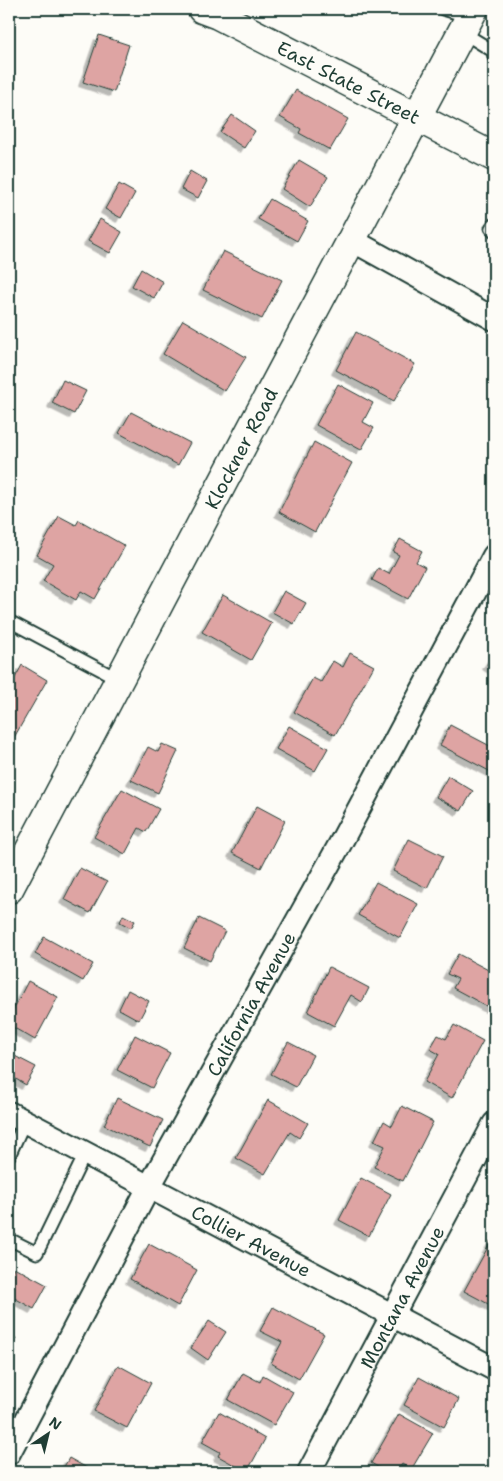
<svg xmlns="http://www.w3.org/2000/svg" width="503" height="1481" font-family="'Shantell Sans',sans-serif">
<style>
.building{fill:#dea4a3;stroke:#1f3d34;filter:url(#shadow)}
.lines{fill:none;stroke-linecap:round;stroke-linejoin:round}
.service-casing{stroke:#1f3d34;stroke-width:15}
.minor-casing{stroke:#1f3d34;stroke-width:26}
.tertiary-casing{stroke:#1f3d34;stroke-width:31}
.secondary-casing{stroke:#1f3d34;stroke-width:31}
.service{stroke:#fdfcf7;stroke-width:11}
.minor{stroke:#fdfcf7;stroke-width:22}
.tertiary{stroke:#fdfcf7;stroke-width:28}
.secondary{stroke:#fdfcf7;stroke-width:28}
.labels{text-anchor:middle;stroke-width:4;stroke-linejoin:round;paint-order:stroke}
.street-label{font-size:19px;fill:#1f3d34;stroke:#fdfcf7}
</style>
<defs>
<filter id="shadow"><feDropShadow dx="-4.5" dy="4.5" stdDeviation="0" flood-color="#0004"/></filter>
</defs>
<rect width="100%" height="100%" fill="#fdfcf7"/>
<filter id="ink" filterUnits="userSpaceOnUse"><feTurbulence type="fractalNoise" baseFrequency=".02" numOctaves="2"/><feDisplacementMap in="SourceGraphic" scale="10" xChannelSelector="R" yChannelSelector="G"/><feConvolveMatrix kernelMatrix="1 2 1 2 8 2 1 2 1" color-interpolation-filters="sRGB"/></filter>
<g filter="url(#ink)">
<!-- building -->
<g class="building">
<path d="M99,35L129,45L114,92L83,82Z"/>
<path d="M296,90L348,119L330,150L299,133L301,129L280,117Z"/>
<path d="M232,115L255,131L244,148L220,132Z"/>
<path d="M299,160L328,177L310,207L282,189Z"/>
<path d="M190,171L207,181L198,198L181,189Z"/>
<path d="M119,184L135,193L121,218L105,209Z"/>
<path d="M270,199L308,221L297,241L258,219Z"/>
<path d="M100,219L122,232L110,253L88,241Z"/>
<path d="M223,251L282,280L262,319L203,290Z"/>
<path d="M141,269L163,282L154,298L132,286Z"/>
<path d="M183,320L246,357L225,391L163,354Z"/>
<path d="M356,332L415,364L394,401L336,370Z"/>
<path d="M63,380L86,391L74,414L52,403Z"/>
<path d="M338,384L373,403L363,422L374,428L361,450L316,425Z"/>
<path d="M131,412L190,443L178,465L119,433Z"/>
<path d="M314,442L352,463L315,532L279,512Z"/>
<path d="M59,516L76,525L79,520L125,546L95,599L81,591L76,600L43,581L53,564L37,555Z"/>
<path d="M400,539L422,551L416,562L425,567L408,599L372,580L378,568L389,574L399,555L393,552Z"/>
<path d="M284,591L306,603L294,624L272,612Z"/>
<path d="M223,595L272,623L251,660L202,632Z"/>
<path d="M350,653L374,666L335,735L294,712L313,678L321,682L333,661L343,667Z"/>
<path d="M494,654V670L487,665Z"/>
<path d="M22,665L47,680L12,741L9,740V689Z"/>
<path d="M450,725L494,748L493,773L440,745Z"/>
<path d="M289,726L328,748L315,771L276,749Z"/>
<path d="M162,744L178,751L158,793L131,780L148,747L158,752Z"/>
<path d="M448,776L473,791L461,811L436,797Z"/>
<path d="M122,789L159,809L146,832L139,828L125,854L94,837Z"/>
<path d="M257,806L285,821L261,868L232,853Z"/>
<path d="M409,839L443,856L427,888L393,871Z"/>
<path d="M80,868L107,882L90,913L64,899Z"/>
<path d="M376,882L418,904L400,938L358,915Z"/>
<path d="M123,915L135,921L131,928L120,922Z"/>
<path d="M199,918L225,931L210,961L184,948Z"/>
<path d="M44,937L93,964L83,981L35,954Z"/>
<path d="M458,954L494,973V1000L490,1008L453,988L458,979L447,974Z"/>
<path d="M329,967L369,988L362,1002L351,995L334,1026L308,1012Z"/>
<path d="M28,981L58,997L35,1040L9,1025V1018Z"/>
<path d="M128,990L149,1001L139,1020L119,1009Z"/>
<path d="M454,1025L483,1041L452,1098L424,1082L439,1054L430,1049L438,1035L446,1039Z"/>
<path d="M135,1035L170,1053L152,1088L117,1070Z"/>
<path d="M288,1042L313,1055L296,1087L271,1074Z"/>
<path d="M9,1053L36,1067L26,1085L9,1075Z"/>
<path d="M117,1098L163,1120L150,1147L104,1125Z"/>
<path d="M268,1100L308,1123L299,1138L290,1132L265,1174L236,1158Z"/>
<path d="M402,1106L433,1122L403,1181L374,1167L385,1146L374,1141L384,1121L392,1126Z"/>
<path d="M361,1178L391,1194L369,1236L339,1220Z"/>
<path d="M494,1236V1307L464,1291Z"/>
<path d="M149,1244L197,1270L178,1306L130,1279Z"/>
<path d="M14,1267L47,1285L34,1309L9,1295V1278Z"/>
<path d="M273,1307L324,1334L299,1379L271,1363L282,1342L260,1331Z"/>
<path d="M209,1321L226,1332L208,1360L191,1348Z"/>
<path d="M9,1335L16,1338L9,1351Z"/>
<path d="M118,1365L151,1383L127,1428L94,1411Z"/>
<path d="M243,1373L260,1382L263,1375L293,1392L274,1425L228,1400Z"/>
<path d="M419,1377L459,1399L444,1427L404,1405Z"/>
<path d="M219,1412L265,1439L247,1472L218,1456L220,1452L202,1442Z"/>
<path d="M399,1414L433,1433L411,1470L402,1464L397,1472H386L371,1463Z"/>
<path d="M69,1458L94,1472H61Z"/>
</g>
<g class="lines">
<defs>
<g id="service">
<path d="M443,9L470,17"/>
<path d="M462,32L493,51L494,57"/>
<path d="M494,224L491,228L494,231"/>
<path d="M9,621L120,680"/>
<path d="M9,1156L25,1121"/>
<path d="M9,1239L37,1253L85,1154"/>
</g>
<g id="minor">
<path d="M350,239L494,319"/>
<path id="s1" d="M9,1113L494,1369"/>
<path id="s2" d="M9,1453L149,1187L340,844L494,556"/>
<path id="s3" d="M309,1472L494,1124"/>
</g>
<g id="tertiary">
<path id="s4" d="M202,9L218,15L494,157"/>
</g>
<g id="secondary">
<path id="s5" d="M9,889C164,596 317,301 474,9"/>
</g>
</defs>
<!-- service casing -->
<use href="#service" class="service-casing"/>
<!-- minor casing -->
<use href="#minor" class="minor-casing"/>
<!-- tertiary casing -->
<use href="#tertiary" class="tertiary-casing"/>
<!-- secondary casing -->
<use href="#secondary" class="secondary-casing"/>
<!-- service -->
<use href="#service" class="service"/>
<!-- minor -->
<use href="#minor" class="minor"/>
<!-- tertiary -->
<use href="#tertiary" class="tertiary"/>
<!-- secondary -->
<use href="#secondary" class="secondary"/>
</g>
</g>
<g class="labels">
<!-- street labels -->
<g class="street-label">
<text dy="7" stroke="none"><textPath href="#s4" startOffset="164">East State Street</textPath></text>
<text dy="7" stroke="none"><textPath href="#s5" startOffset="498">Klockner Road</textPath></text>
<text dy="7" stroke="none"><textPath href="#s2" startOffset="510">California Avenue</textPath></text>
<text dy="7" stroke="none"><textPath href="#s1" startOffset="274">Collier Avenue</textPath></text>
<text dy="7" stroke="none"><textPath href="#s3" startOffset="198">Montana Avenue</textPath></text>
</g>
</g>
<!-- margin -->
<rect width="503" height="1481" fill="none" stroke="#fdfcf7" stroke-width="30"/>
<rect x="15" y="15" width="473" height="1451" fill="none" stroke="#1f3d34" stroke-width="2" filter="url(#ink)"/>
<!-- north arrow -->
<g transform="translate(48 1434) rotate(35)" stroke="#fdfcf7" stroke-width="4" paint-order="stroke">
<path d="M0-4L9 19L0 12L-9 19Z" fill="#1f3d34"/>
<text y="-8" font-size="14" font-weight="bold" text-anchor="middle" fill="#1f3d34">N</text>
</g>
</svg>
